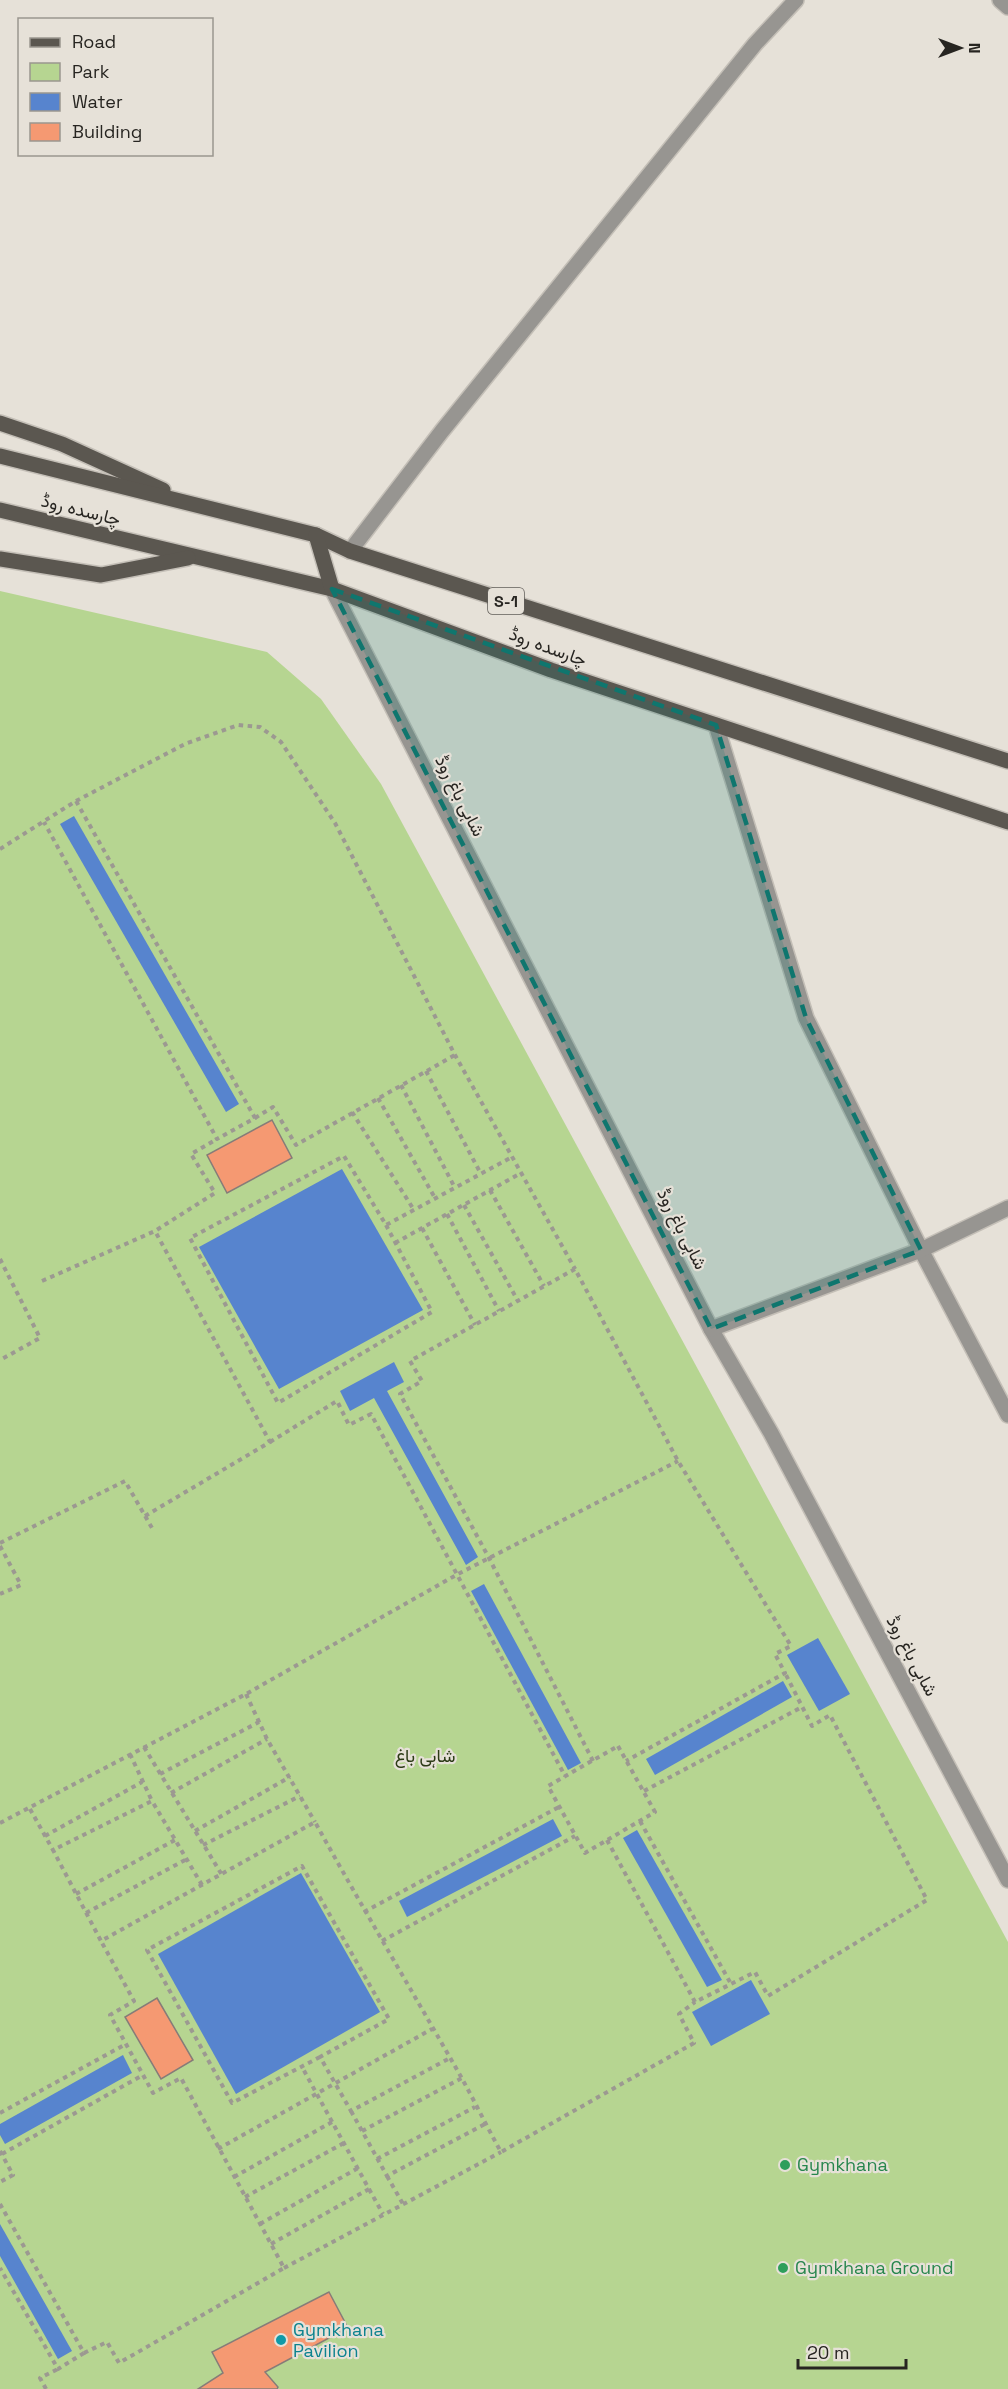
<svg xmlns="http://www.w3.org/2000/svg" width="1008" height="2389" font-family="'Space Grotesk',Vazirmatn,sans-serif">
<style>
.green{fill:#b6d591}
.water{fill:#5784ce}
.building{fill:#f59972;stroke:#867c78;stroke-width:1.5}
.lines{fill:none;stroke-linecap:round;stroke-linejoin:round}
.minor-casing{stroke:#c4bfb7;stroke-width:18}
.major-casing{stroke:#c4bfb7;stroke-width:18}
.path{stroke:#9c9991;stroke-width:4;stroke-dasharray:4.5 4.5;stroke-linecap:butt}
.minor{stroke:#979591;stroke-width:15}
.major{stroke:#5b5750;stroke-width:15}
.marked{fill:#0f766e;fill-opacity:0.2;stroke:#0f766e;stroke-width:4.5;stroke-dasharray:12 8;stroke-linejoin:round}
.leisure-dot{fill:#2e9e5b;stroke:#e6e1d8;stroke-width:2}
.culture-dot{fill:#0f9aa8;stroke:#e6e1d8;stroke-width:2}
.labels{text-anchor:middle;stroke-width:4.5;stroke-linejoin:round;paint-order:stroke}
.shield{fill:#e6e1d8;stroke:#605d58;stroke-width:1.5}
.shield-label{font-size:16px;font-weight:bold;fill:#272521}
.street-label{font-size:18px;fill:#272521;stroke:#e6e1d8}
.park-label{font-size:18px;fill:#2c3b16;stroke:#e6e1d8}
.leisure-label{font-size:18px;fill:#27864d;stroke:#e6e1d8;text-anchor:start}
.culture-label{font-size:18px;fill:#0d838f;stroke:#e6e1d8;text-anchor:start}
</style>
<rect width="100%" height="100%" fill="#e6e1d8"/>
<!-- green -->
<path class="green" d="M0,591L267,652L321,699L381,784L1008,1942V2389H0Z"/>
<!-- water -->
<g class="water">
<path d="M74,816L239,1104L226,1112L60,824Z"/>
<path d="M342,1169L423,1310L279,1389L199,1247Z"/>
<path d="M394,1362L404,1382L387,1391L478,1557L466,1565L374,1398L350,1411L340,1391Z"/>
<path d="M484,1584L581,1763L568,1770L471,1591Z"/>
<path d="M818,1638L850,1694L819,1711L787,1655Z"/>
<path d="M783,1681L792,1697L655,1775L646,1759Z"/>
<path d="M553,1819L562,1836L407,1917L399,1901Z"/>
<path d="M637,1830L722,1980L707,1987L623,1838Z"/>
<path d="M301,1873L380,2012L236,2094L158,1954Z"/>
<path d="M751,1980L770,2014L711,2046L692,2012Z"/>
<path d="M123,2055L132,2073L5,2144L0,2135V2124Z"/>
<path d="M0,2224L72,2351L58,2359L0,2256Z"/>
</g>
<!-- building -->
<g class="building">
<path d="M272,1120L292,1158L227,1193L207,1155Z"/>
<path d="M157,1998L193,2060L161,2079L125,2017Z"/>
<path d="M329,2292L348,2328L265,2372L278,2387L277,2389H198L223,2373L212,2352Z"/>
</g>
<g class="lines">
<defs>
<g id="minor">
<path d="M1000,0L1008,7"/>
<path d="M350,551L442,431L755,44L796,0"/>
<path d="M332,589L711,1329L771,1433L1008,1880"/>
<path d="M716,725L806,1018L921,1250L1008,1415"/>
<path d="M711,1329L921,1250L1008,1208"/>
</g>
<g id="major">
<path d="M0,423L62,444L163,490"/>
<path d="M0,456L316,535L350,551L1008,761"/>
<path d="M0,510L332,589L551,670L1008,822"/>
<path d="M316,535L332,589"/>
<path d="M0,559L101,575L188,558"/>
</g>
</defs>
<!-- minor casing -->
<use href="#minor" class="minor-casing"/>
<!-- major casing -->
<use href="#major" class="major-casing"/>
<!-- path -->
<g class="path">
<path d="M76,801L185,744L238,725L260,727L281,742L335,823L455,1055L575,1269"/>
<path d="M0,849L76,801L255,1118L217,1139L44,822"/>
<path d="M426,1071L481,1174"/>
<path d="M401,1085L455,1188"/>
<path d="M378,1098L435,1198"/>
<path d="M352,1112L414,1210"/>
<path d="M255,1118L273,1107L296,1145L455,1055"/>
<path d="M490,1190L544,1286"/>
<path d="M464,1205L518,1301"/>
<path d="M447,1214L499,1311"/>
<path d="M386,1225L432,1312L278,1403L190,1238L344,1156L386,1225L512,1157"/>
<path d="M422,1228L475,1325"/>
<path d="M395,1243L521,1173"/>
<path d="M0,1259L40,1338L0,1360"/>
<path d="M42,1281L155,1231L215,1193L191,1154L217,1139"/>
<path d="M270,1442L337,1401L349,1425L371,1414L565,1776"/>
<path d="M145,1516L270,1442L155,1231"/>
<path d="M0,1543L125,1481L152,1528"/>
<path d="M0,1546L21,1585L0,1594"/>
<path d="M246,1694L267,1739L315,1822"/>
<path d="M618,1746L655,1812L585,1853L548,1786Z"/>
<path d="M144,1747L222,1875"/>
<path d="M130,1754L152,1801"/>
<path d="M593,1761L489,1558L400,1394L422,1381L410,1361L575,1269L678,1461L791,1646L775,1654L785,1673L626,1761"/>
<path d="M160,1774L259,1722"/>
<path d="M644,1791L802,1707"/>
<path d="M171,1793L267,1739"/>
<path d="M30,1809L53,1850"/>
<path d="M640,1821L731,1984"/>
<path d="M0,1823L246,1694L458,1574L678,1461"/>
<path d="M195,1831L290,1777"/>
<path d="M45,1836L142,1782"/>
<path d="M607,1840L695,2002L755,1972L768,1996L927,1900L830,1715L812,1726L785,1673"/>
<path d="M203,1845L300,1796"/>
<path d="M202,1885L152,1801L53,1850L101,1941L315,1822C362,1907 412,1991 460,2075C474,2100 487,2127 501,2152L694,2043L679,2014L695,2002"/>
<path d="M76,1894L175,1840"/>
<path d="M364,1912L559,1807"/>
<path d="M86,1913L187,1859"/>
<path d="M382,1941L575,1836"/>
<path d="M320,2057L232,2103L147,1950L302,1866L389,2019L320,2057L351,2111L450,2058"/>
<path d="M351,2111L387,2176L485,2124"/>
<path d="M0,2113L126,2044"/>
<path d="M362,2131L462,2078"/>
<path d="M218,2149L432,2029"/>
<path d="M0,2151L13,2175L0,2182"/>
<path d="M2,2154L143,2075"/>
<path d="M377,2159L475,2107"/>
<path d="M387,2176L403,2204"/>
<path d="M234,2177L332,2122"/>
<path d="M369,2189L383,2214"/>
<path d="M245,2197L344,2143"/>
<path d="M0,2204L84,2353L58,2369L0,2268"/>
<path d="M260,2224L358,2168"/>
<path d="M271,2244L369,2189L302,2067"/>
<path d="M284,2268L501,2152"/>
<path d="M84,2353L107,2342L119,2363L284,2268L181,2078L153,2093L110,2015L134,2001L101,1941"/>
<path d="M46,2389L40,2378L58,2369"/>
</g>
<!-- minor -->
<use href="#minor" class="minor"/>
<!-- major -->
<use href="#major" class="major"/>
</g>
<!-- marked area -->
<path class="marked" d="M332,589L716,725L806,1018L921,1250L711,1329Z"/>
<!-- markers -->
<g class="leisure-dot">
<circle cx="785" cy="2165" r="6"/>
<circle cx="783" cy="2268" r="6"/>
</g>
<circle class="culture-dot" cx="281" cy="2340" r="6"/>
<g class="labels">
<!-- shield labels -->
<rect class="shield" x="488" y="588" width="36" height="26" rx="4.5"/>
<g class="shield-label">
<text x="506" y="607">S-1</text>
</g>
<!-- street labels -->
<g class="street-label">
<text transform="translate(81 510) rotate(14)" y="6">چارسدہ روڈ</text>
<text transform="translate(548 647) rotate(20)" y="6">چارسدہ روڈ</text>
<text transform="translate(460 796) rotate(63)" y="6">شاہی باغ روڈ</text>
<text transform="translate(682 1229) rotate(63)" y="6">شاہی باغ روڈ</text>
<text transform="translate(912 1656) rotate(62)" y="6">شاہی باغ روڈ</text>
</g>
<!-- park labels -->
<g class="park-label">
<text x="425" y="1762">شاہی باغ</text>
</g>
<!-- leisure labels -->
<g class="leisure-label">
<text x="797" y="2171">Gymkhana</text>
<text x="795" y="2274">Gymkhana Ground</text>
</g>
<!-- culture labels -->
<g class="culture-label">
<text x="293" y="2336">Gymkhana<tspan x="293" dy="21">Pavilion</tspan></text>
</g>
</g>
<!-- legend -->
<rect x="18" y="18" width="195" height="138" fill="#e6e1d8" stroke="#9a968f" stroke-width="1.5"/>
<rect x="30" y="38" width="30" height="9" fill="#5b5750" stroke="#9a968f" stroke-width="1.5"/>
<text x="72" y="48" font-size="18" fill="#272521">Road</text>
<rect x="30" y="63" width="30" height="18" fill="#b6d591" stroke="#9a968f" stroke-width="1.5"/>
<text x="72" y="78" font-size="18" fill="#272521">Park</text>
<rect x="30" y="93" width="30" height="18" fill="#5784ce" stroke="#9a968f" stroke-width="1.5"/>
<text x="72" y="108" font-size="18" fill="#272521">Water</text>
<rect x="30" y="123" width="30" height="18" fill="#f59972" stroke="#9a968f" stroke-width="1.5"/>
<text x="72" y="138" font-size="18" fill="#272521">Building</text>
<!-- north arrow -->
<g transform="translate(960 48) rotate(90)" stroke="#e6e1d8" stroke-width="4.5" paint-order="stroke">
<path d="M0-4.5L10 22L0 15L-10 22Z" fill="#272521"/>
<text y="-9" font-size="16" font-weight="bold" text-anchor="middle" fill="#272521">N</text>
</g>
<!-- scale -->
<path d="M798 2359v9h108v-9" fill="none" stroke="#272521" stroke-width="3"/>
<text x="807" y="2359" font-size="18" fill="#272521" stroke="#e6e1d8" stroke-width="4.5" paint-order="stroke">20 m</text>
</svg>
